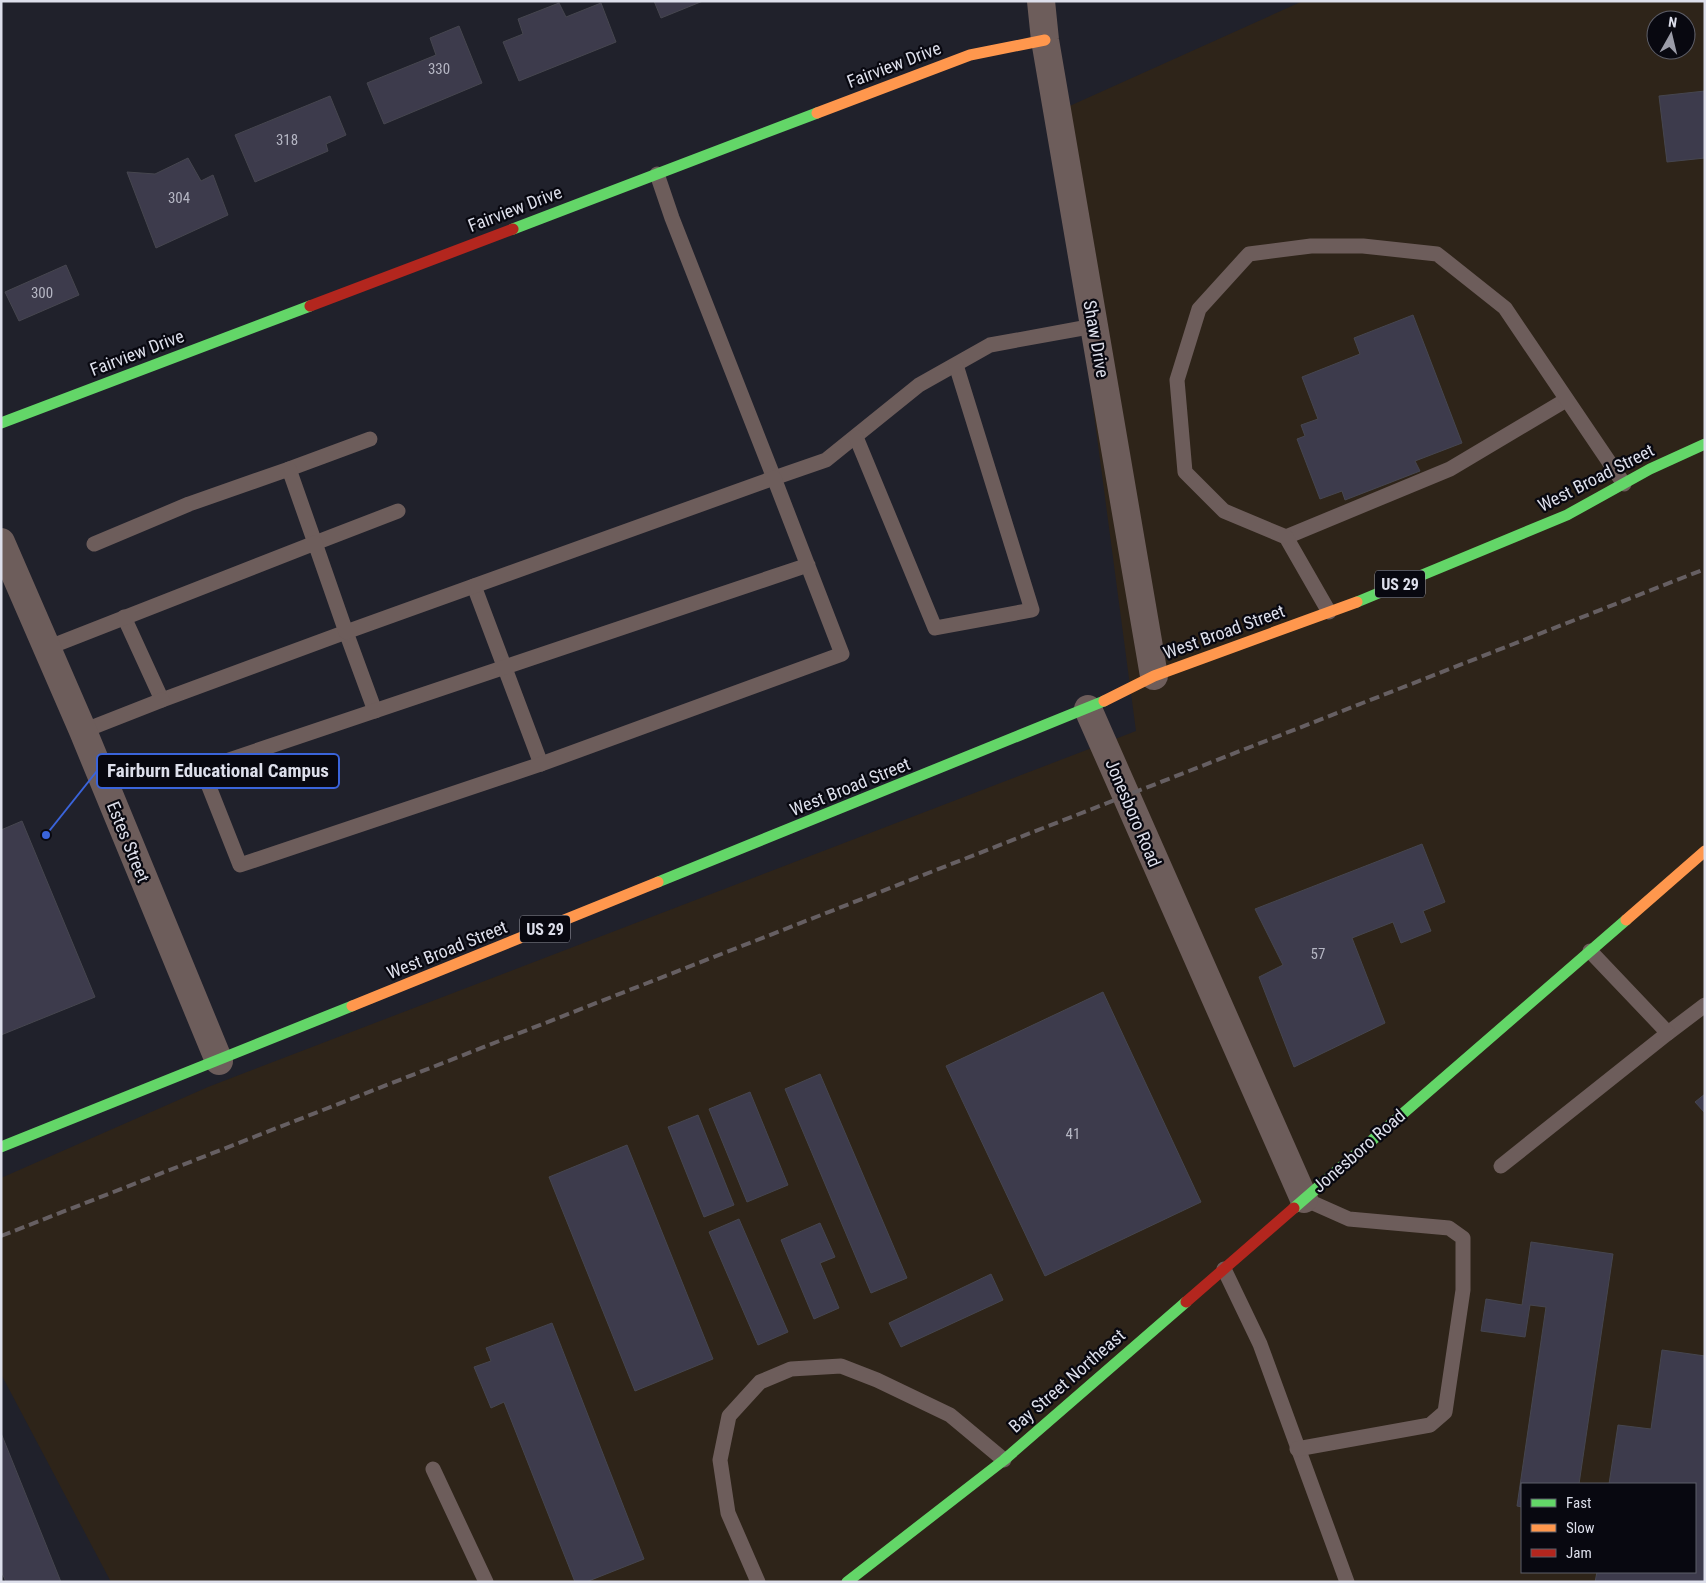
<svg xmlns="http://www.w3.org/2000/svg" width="1706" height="1583" font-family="'Roboto Condensed',sans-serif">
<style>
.commercial{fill:#2e2419;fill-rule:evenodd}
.building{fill:#3d3b4c;stroke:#46464f}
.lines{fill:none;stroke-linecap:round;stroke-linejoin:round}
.lane{stroke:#6d5d5b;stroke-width:15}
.street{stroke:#6d5d5b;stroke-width:28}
.fast{stroke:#63d668;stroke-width:11}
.slow{stroke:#ff974d;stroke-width:11}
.jam{stroke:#b3261e;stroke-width:11}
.rail{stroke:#665f62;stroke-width:4;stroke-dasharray:10 5;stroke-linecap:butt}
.labels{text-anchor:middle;stroke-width:4.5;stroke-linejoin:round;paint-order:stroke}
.number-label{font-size:15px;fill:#b5b6c3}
.shield{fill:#080810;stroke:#9d9ea9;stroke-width:1}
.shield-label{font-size:16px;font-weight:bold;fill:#dddfeb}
.street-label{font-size:18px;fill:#dddfeb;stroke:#080810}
.leader{fill:none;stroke:#3a64db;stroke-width:2}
.callout-dot{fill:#3a64db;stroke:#080810;stroke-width:2}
.callout{fill:#080810;stroke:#3a64db;stroke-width:2}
.callout-label{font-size:19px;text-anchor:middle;font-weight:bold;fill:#dddfeb}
</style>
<rect width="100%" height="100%" fill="#20212b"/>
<!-- commercial -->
<path class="commercial" d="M1303,1H1705V1582H111L1,1374V1178L208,1087L1136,731L1054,113ZM1656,20H1686V50H1656ZM1522,1484H1695V1572H1522Z"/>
<!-- building -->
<g class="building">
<path d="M654,1H703L661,18Z"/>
<path d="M559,3L566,17L601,3L616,42L519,81L503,42L523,34L518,19Z"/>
<path d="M459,26L482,83L384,124L367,83L436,55L430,38Z"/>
<path d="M1705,91V158L1667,162L1659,96Z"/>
<path d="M330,96L346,135L326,144L328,151L255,182L235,135Z"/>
<path d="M188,158L201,181L213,175L228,215L156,248L127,172L155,174Z"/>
<path d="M66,265L79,295L19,321L5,292Z"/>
<path d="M1413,315L1462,443L1415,461L1420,471L1345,500L1342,491L1320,499L1297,439L1305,436L1301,425L1318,419L1302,377L1360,354L1354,338Z"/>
<path d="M22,821L95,997L1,1035V830Z"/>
<path d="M1422,844L1445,902L1423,911L1431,931L1401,943L1393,922L1352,938L1385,1023L1294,1067L1259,977L1283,965L1255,909Z"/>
<path d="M1103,992L1201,1202L1045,1276L946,1066Z"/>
<path d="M820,1074L907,1278L871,1293L785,1089Z"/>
<path d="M750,1092L788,1185L747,1202L709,1109Z"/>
<path d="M1705,1094V1113L1695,1102Z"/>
<path d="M698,1115L734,1205L704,1217L668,1127Z"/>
<path d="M627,1145L713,1359L635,1391L549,1177Z"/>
<path d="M739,1219L788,1332L758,1345L709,1232Z"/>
<path d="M820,1223L835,1257L820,1263L839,1308L814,1319L781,1240Z"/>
<path d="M1531,1242L1613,1254L1579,1484H1522V1507L1517,1506L1546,1307L1530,1305L1525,1337L1481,1331L1486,1299L1522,1305Z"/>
<path d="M991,1274L1003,1300L901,1347L889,1323Z"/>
<path d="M552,1323L644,1559L586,1582H575L504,1402L491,1408L474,1367L491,1361L486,1348Z"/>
<path d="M1662,1350L1705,1356V1582H1595L1597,1572H1695V1484H1609L1618,1425L1651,1429Z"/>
<path d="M1,1433L61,1582H6L1,1571Z"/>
</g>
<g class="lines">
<!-- lane -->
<g class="lane">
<path d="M657,174L672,218L774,478L826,460L919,385L990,345L1094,326"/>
<path d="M856,437L935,628L1032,610L956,365"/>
<path d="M289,469L370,439"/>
<path d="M1286,537L1450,469L1566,400"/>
<path d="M94,544L189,504L289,469L315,543L398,511"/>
<path d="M474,586L541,764"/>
<path d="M1329,612L1286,537L1224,511L1185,472L1177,380L1199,309L1249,254L1311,246H1363L1437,254L1505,308L1624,484"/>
<path d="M124,617L162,700L346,632L375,711"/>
<path d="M47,648L315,543L346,632L774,478L842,654L541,764L240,865L202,769L808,565"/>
<path d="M83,731L162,700"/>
<path d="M1668,1033L1705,1005"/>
<path d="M1501,1166L1668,1033L1590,951"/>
<path d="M1224,1269L1260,1344L1347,1582"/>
<path d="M1297,1449L1430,1425L1445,1412L1463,1290V1238L1449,1228L1349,1219L1304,1199"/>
<path d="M433,1469L486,1582"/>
<path d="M758,1582L728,1513L720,1460L729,1416L760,1382L791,1369L841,1366L877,1380L950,1415L1004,1460"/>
</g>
<!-- street -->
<g class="street">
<path d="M1041,1L1045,40L1154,676"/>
<path d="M1,542L83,731L219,1061"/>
<path d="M1088,709L1304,1199"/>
</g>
<!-- fast -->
<g class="fast">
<path d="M513,229L817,113"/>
<path d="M1,423L310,306"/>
<path d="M1357,602L1567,515L1650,469L1705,444"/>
<path d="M658,882L1104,701"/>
<path d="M1,1147L352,1006"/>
<path d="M1294,1208L1626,920"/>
<path d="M847,1582L1004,1460L1186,1302"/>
</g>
<!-- slow -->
<g class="slow">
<path d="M817,113L970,55L1045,40"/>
<path d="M1104,701L1154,676L1357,602"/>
<path d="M1626,920L1705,851"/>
<path d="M352,1006L658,882"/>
</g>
<!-- jam -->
<g class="jam">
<path d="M310,306L513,229"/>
<path d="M1186,1302L1294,1208"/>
</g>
<!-- rail -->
<path class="rail" d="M1,1236L1705,569"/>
</g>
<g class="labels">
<!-- number labels -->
<g class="number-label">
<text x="439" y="74">330</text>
<text x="287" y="145">318</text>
<text x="179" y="203">304</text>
<text x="42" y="298">300</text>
<text x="1318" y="959">57</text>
<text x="1073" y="1139">41</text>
</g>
<!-- shield labels -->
<g class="shield">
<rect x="1375" y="570.5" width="50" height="27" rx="4"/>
<rect x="520" y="915.5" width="50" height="27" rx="4"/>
</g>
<g class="shield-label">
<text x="1400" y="590">US 29</text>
<text x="545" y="935">US 29</text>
</g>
<!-- street labels -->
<g class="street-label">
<text transform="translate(894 65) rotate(-21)" y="6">Fairview Drive</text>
<text transform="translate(515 209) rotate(-21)" y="6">Fairview Drive</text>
<text transform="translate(1096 339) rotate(80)" y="6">Shaw Drive</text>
<text transform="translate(137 353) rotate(-21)" y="6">Fairview Drive</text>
<text transform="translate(1596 478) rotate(-27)" y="6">West Broad Street</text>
<text transform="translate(1224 632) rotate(-20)" y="6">West Broad Street</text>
<text transform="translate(850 787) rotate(-22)" y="6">West Broad Street</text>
<text transform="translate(1133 813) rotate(67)" y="6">Jonesboro Road</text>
<text transform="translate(128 842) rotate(68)" y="6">Estes Street</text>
<text transform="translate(447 950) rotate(-22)" y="6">West Broad Street</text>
<text transform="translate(1359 1151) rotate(-41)" y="6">Jonesboro Road</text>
<text transform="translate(1067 1381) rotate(-41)" y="6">Bay Street Northeast</text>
</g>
</g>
<!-- callouts -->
<path class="leader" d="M46 835L97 771"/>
<circle class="callout-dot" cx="46" cy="835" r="5"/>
<rect class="callout" x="97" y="754" width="242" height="34" rx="5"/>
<g class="callout-label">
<text x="218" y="777">Fairburn Educational Campus</text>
</g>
<!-- border -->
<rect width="1706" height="1583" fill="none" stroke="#dddfeb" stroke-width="5"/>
<!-- legend -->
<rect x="1521" y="1483" width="175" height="90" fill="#080810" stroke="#5d5e68"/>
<rect x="1531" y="1499" width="25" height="8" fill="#63d668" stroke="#5d5e68"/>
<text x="1566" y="1508" font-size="15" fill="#dddfeb">Fast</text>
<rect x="1531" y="1524" width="25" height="8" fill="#ff974d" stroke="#5d5e68"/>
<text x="1566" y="1533" font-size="15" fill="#dddfeb">Slow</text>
<rect x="1531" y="1549" width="25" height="8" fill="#b3261e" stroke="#5d5e68"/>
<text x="1566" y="1558" font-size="15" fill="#dddfeb">Jam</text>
<!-- north arrow -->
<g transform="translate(1671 35) rotate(8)"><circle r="24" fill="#080810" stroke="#5d5e68"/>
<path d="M0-4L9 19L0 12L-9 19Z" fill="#9b9ca8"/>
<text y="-8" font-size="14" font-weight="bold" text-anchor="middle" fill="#dddfeb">N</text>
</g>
</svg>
